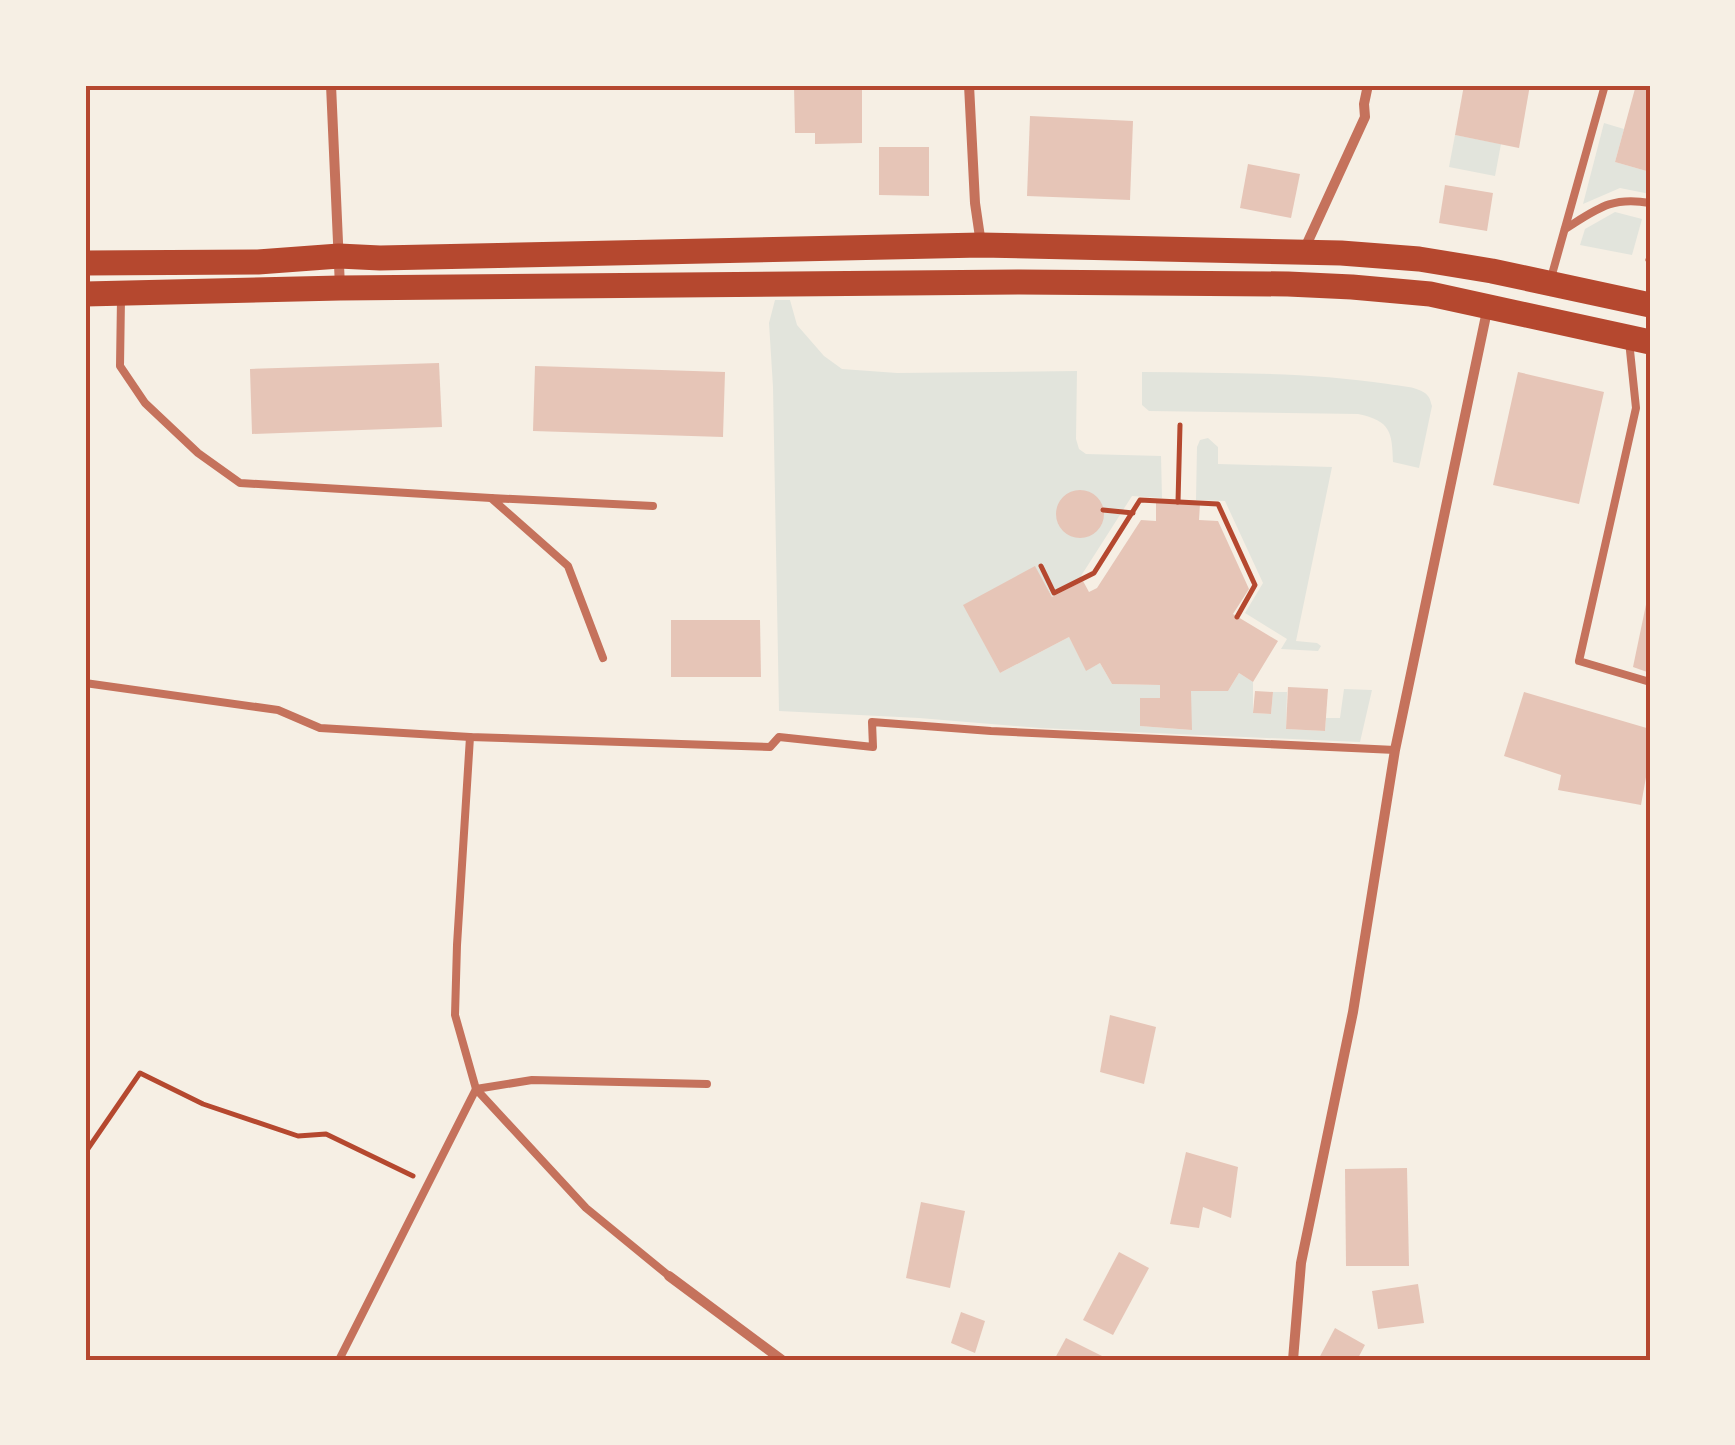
<svg xmlns="http://www.w3.org/2000/svg" width="1735" height="1445" font-family="Poppins,sans-serif">
<style>
.green{fill:#e2e4dc}
.building{fill:#e6c5b7}
.lines{fill:none;stroke-linecap:round;stroke-linejoin:round}
.path{stroke:#b5482f;stroke-width:5}
.service{stroke:#c5725c;stroke-width:8}
.minor{stroke:#c5725c;stroke-width:10}
.primary{stroke:#b5482f;stroke-width:25}
.neatline{fill:none;stroke:#b5482f;stroke-width:4}
</style>
<rect width="100%" height="100%" fill="#f6efe4"/>
<!-- green -->
<g class="green">
<path d="M1604,123L1624,129L1615,162L1650,172L1646,190L1650,194L1620,188L1583,204Z"/>
<path d="M1455,135L1501,144L1495,176L1449,167Z"/>
<path d="M1615,212L1642,219L1632,255L1580,245L1585,229Z"/>
<path d="M775,300H790L797,325L824,356L842,369L897,373L1077,371L1076,439L1079,449L1086,454L1161,456L1162,498L1132,496L1081,576L1083,581L1052,597L1035,567L964,605L1000,673L1069,637L1086,670L1100,663L1112,684L1160,685V698H1140V726L1191,730V691H1228L1239,673L1253,682V713L1271,714L1273,692H1287L1286,729L1325,731L1326,718H1340L1344,689L1372,690L1360,742L1040,728L919,718L779,711L773,387L769,323Z"/>
<path d="M1142,372C1224,373 1306,372 1388,384C1399,386 1415,386 1425,393C1430,397 1430,400 1432,406L1419,468L1393,462C1392,432 1391,421 1358,414L1149,411L1142,405Z"/>
<path d="M1208,438L1218,447V464L1332,467L1296,641L1317,643L1321,646L1318,651L1281,649L1287,639L1245,613L1263,583L1225,501L1196,500L1197,447L1200,440Z"/>
</g>
<!-- building -->
<g class="building">
<path d="M794,85H862V143L815,144V133H795Z"/>
<path d="M1464,85H1530L1519,148L1455,135Z"/>
<path d="M1636,85H1650V172L1615,162Z"/>
<path d="M1030,116L1133,121L1130,200L1027,196Z"/>
<path d="M879,147H929V196L879,195Z"/>
<path d="M1248,164L1300,174L1291,218L1240,208Z"/>
<path d="M1445,185L1493,193L1487,231L1439,223Z"/>
<path d="M439,363L442,427L252,434L250,369Z"/>
<path d="M535,366L725,372L723,437L533,431Z"/>
<path d="M1518,372L1604,392L1579,504L1493,485Z"/>
<circle cx="1080" cy="514" r="24"/>
<path d="M1156,503L1200,504L1199,520L1218,521L1249,589L1233,614L1278,641L1253,682L1239,673L1228,691H1191L1192,730L1140,726V698H1160V685L1112,684L1100,663L1086,671L1069,637L1000,673L963,605L1035,566L1052,597L1083,581L1089,592L1097,588L1141,520L1156,521Z"/>
<path d="M1648,595H1650V673L1633,667Z"/>
<path d="M671,620H760L761,677H671Z"/>
<path d="M1288,687L1328,689L1325,731L1286,729Z"/>
<path d="M1255,691L1273,692L1271,714L1253,713Z"/>
<path d="M1524,692L1650,729V755L1641,805L1558,790L1561,775L1504,756Z"/>
<path d="M1110,1015L1156,1027L1144,1084L1100,1072Z"/>
<path d="M1186,1152L1238,1167L1231,1218L1203,1207L1199,1228L1170,1224Z"/>
<path d="M1407,1168L1409,1266H1346L1345,1169Z"/>
<path d="M921,1202L965,1211L950,1288L906,1278Z"/>
<path d="M1119,1252L1149,1268L1113,1335L1083,1320Z"/>
<path d="M1418,1284L1424,1323L1378,1329L1372,1291Z"/>
<path d="M961,1312L985,1321L975,1353L951,1343Z"/>
<path d="M1335,1328L1365,1345L1357,1360H1318Z"/>
<path d="M1066,1338L1102,1356L1100,1360H1054Z"/>
</g>
<g class="lines">
<!-- path -->
<g class="path">
<path d="M1648,260L1650,253"/>
<path d="M1178,502L1180,425"/>
<path d="M1103,510L1133,513"/>
<path d="M1041,566L1054,593L1094,573L1140,500L1218,504L1255,585L1237,617"/>
<path d="M85,1153L140,1073L203,1104L298,1136L326,1134L413,1176"/>
</g>
<!-- service -->
<g class="service">
<path d="M1565,229C1597,209 1611,196 1650,203"/>
<path d="M1551,278L1605,85"/>
<path d="M121,298L120,366L145,403L198,453L240,483L491,498"/>
<path d="M1629,341L1636,408L1579,661L1650,682"/>
<path d="M603,658L568,566L491,498L653,506"/>
<path d="M85,683L278,710L320,728L470,737L770,747L779,737L873,747L872,722L991,731L1395,750"/>
<path d="M470,737L457,945L455,1015L476,1089L586,1208L669,1276"/>
<path d="M339,1360L476,1089L532,1080L707,1084"/>
</g>
<!-- minor -->
<g class="minor">
<path d="M331,85L340,287"/>
<path d="M969,85L975,203L981,244"/>
<path d="M1304,250L1365,117L1364,104L1368,85"/>
<path d="M669,1276L782,1360"/>
<path d="M1293,1360L1301,1263L1353,1012L1395,750L1488,306"/>
</g>
<!-- primary -->
<g class="primary">
<path d="M85,263L258,262L339,256L380,258L981,245L1341,253L1419,259L1492,271L1650,305"/>
<path d="M85,294L340,288L1019,282L1288,284L1352,287L1430,294L1650,342"/>
</g>
</g>
<!-- border -->
<rect width="1735" height="1445" fill="none" stroke="#f6efe4" stroke-width="175"/>
<rect x="88" y="88" width="1560" height="1270" class="neatline"/>
</svg>
